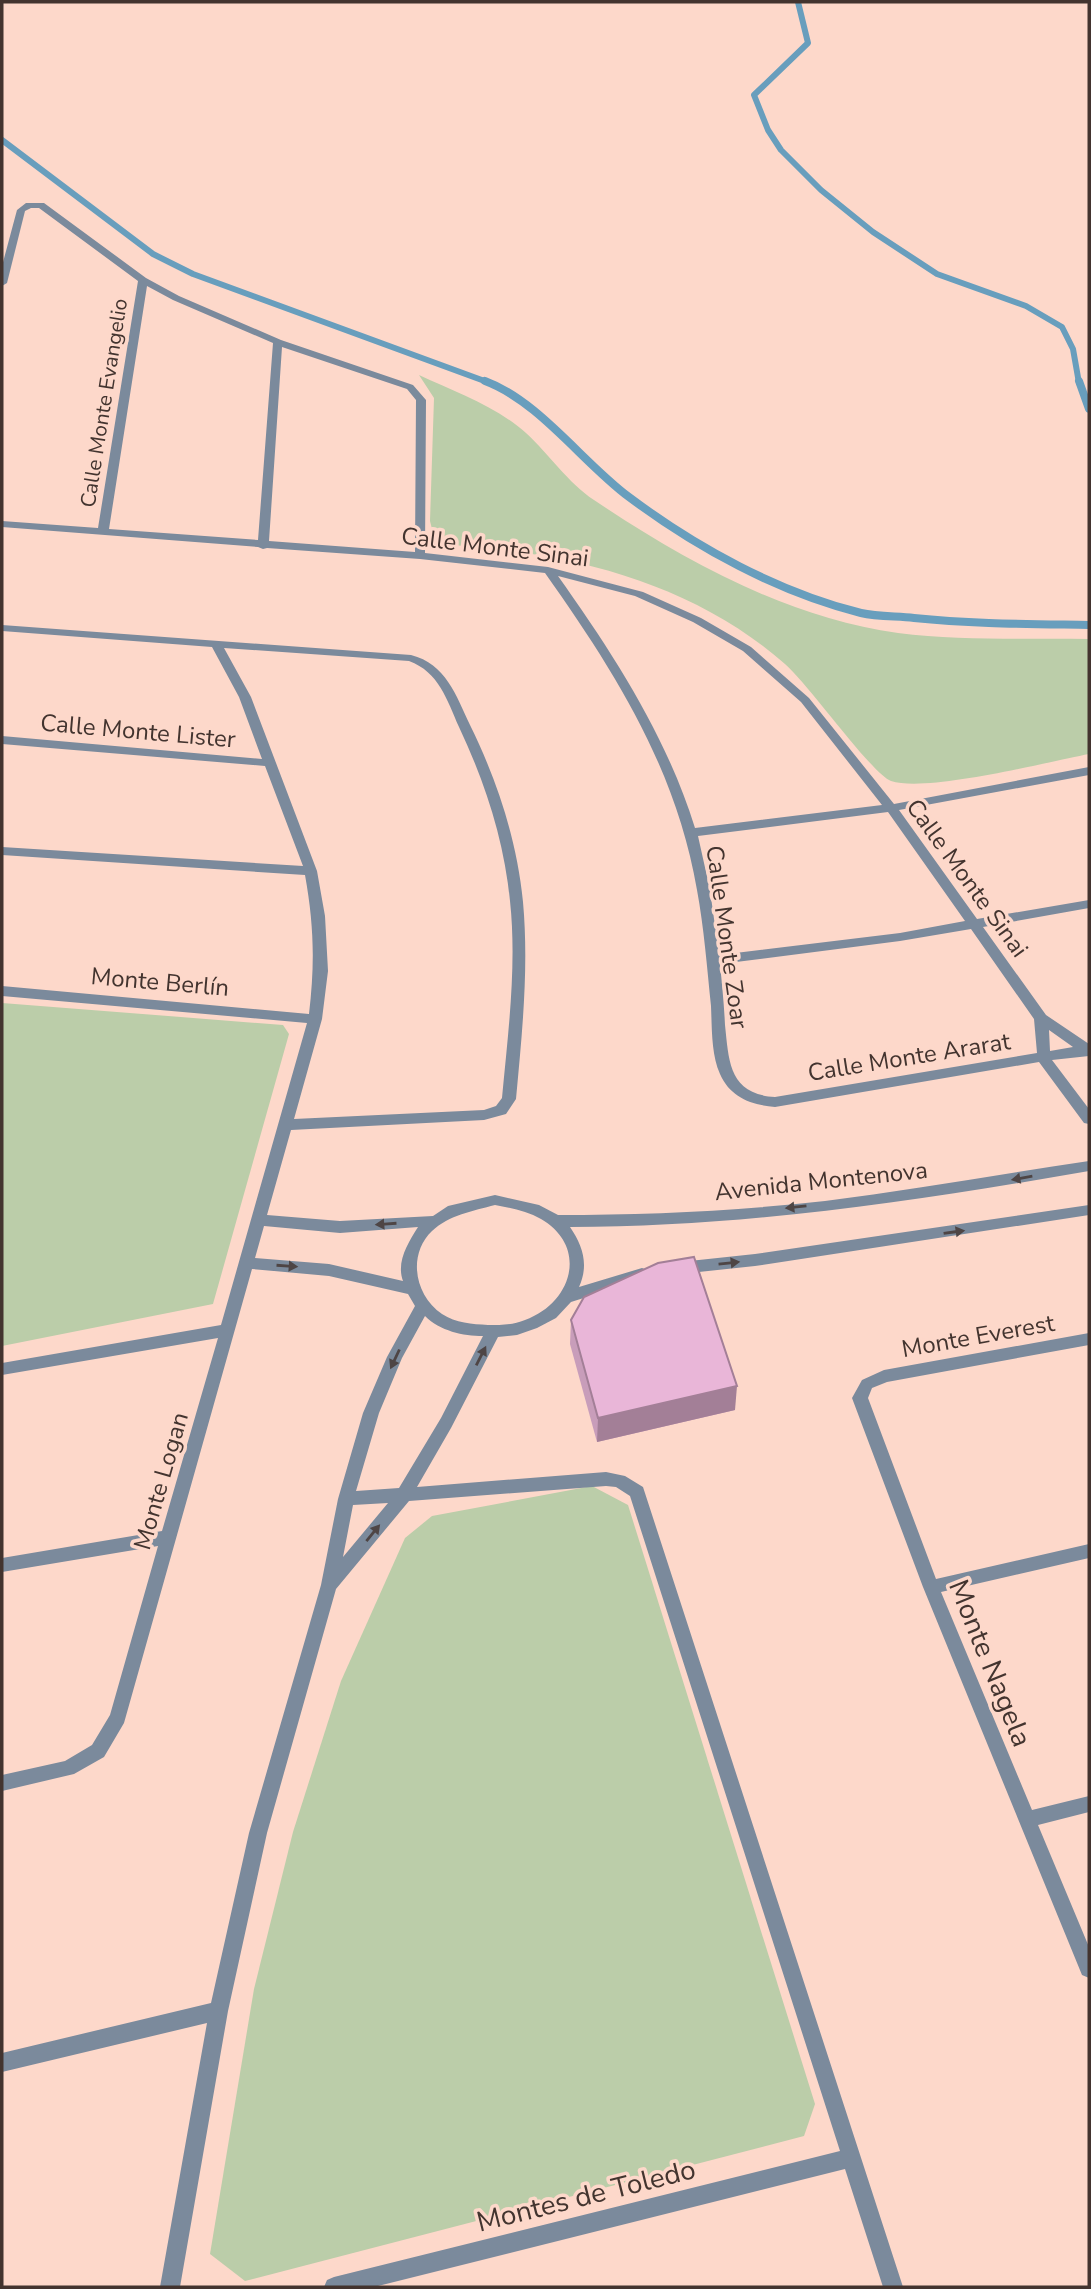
<svg xmlns="http://www.w3.org/2000/svg" width="1091" height="2289" font-family="'Nunito Sans',sans-serif">
<style>
.green{fill:#bbcda9}
.lines{fill:none;stroke-linecap:round;stroke-linejoin:round}
.stream-far1{stroke:#689ebd;stroke-width:6}
.stream{stroke:#689ebd;stroke-width:8}
.minor{fill:#7b8a9c;fill-rule:evenodd}
.wall{fill:#c89dba}
.shaded-wall{fill:#a37f97}
.building{fill:#e9b6d8;stroke:#a37f97;stroke-width:2}
.oneway{fill:#4e4545}
.labels{text-anchor:middle;stroke-width:7;stroke-linejoin:round;paint-order:stroke}
.far-street-label{font-size:21px;fill:#43342f;stroke:#fdd8ca}
.street-label{font-size:24px;fill:#43342f;stroke:#fdd8ca}
.near-street-label{font-size:28px;fill:#43342f;stroke:#fdd8ca}
</style>
<rect width="100%" height="100%" fill="#fdd8ca"/>
<!-- green -->
<g class="green">
<path d="M419,375C455,392 496,406 526,433C549,454 568,483 594,500C685,561 788,618 898,633C961,641 1026,638 1089,639V754C1047,762 927,793 891,781C872,774 809,685 785,664C715,602 623,568 532,554C502,549 472,548 442,543L434,537L430,521L434,398Z"/>
<path d="M2,1003L283,1025L289,1034L213,1304L2,1346Z"/>
<path d="M592,1486L628,1505L815,2104L804,2136L245,2281L210,2254L254,1989L293,1832L341,1681L405,1538L432,1516Z"/>
</g>
<g class="lines">
<!-- stream-far1 -->
<g class="stream-far1">
<path d="M798,2L808,43L754,95L768,130L781,150L821,190L873,232L937,274L1026,306L1062,327L1073,349L1079,383"/>
<path d="M2,140L153,254L193,274L490,383"/>
</g>
<!-- stream -->
<g class="stream">
<path d="M485,381C539,401 583,463 629,497C697,548 778,592 861,613C878,617 897,616 914,618C972,624 1030,624 1089,625"/>
<path d="M1079,381L1089,409"/>
</g>
<!-- minor -->
<g class="minor">
<path d="M26,203H44L146,278L179,296L281,340L413,385L426,400L425,553L548,567L643,592L701,618L751,647L809,698L894,804L1089,767V775L899,810L977,919L1089,900V908L983,927L1046,1015L1089,1044V1056L1052,1060L1089,1109V1124L1084,1123L1039,1062L775,1107C751,1105 730,1097 720,1074C711,1054 712,1027 711,1006C707,967 704,928 697,890C676,768 615,672 545,573L420,559L267,548L263,549L258,547L2,527V521L98,528L138,281L39,208H31L25,211L7,283L2,286V266L17,210ZM147,286L173,300L273,343L258,540L109,529ZM282,347L407,389L416,400L415,552L269,541ZM558,576L635,596L693,622L743,651L801,702L882,805L695,828C666,735 614,655 558,576ZM888,812L965,921L900,933L719,955L710,890L698,836ZM971,929L1034,1019L1037,1053L775,1097C729,1094 729,1062 725,1025C724,1004 722,984 720,964L900,941ZM1049,1030L1073,1047L1050,1051Z"/>
<path d="M2,625L411,655C446,664 456,695 470,725C497,780 517,840 523,902C529,968 522,1034 516,1099L506,1114L484,1120L291,1130L267,1215L340,1221L433,1216L448,1206L495,1195L539,1205L558,1215C647,1215 736,1211 825,1201C913,1190 1001,1174 1089,1161V1171C917,1201 745,1227 570,1227C583,1246 589,1265 579,1287L642,1268L647,1270L649,1274L647,1278L571,1302L556,1318L537,1328L517,1335L498,1337L451,1428L417,1487L606,1472L625,1476L643,1487L903,2287H883L845,2169L374,2287H324L327,2280L334,2277L840,2151L630,1496L616,1487L606,1486L409,1501L336,1589L267,1833L228,2011L180,2287H160L207,2023L2,2072V2053L211,2003L249,1833L321,1585L338,1499L363,1413L387,1357L415,1306L408,1294L329,1276L252,1269L124,1723L104,1757L74,1774L2,1791V1775L65,1761L92,1745L110,1715L158,1546L2,1572V1558L162,1531L218,1338L2,1375V1363L221,1325L307,1023L2,996V986L309,1014C315,963 314,925 305,875L2,855V847L303,866L265,766L2,744V736L262,759L239,697L212,647L2,631ZM224,648L409,661C439,672 447,700 459,727C485,782 504,840 510,901C517,966 508,1033 502,1098L496,1106L484,1110L294,1119L322,1019L328,971L325,916L317,871L251,697ZM495,1205C511,1208 527,1211 541,1219C589,1247 572,1303 525,1320C513,1325 501,1325 488,1325C472,1324 456,1323 442,1314C415,1296 407,1255 432,1231C449,1215 473,1211 495,1205ZM264,1226L340,1233L418,1227C408,1243 396,1262 403,1281L329,1264L255,1258ZM425,1316C440,1331 463,1336 483,1336L441,1418L399,1488L356,1491L379,1413L402,1358ZM388,1503L343,1557L353,1505Z"/>
<path d="M1089,1205V1215L755,1266L680,1274L675,1272L673,1268L675,1264L680,1262L755,1254Z"/>
<path d="M1089,1333V1345L887,1382L872,1388L868,1398L936,1579L1089,1544V1558L941,1592L1032,1810L1089,1796V1812L1038,1825L1089,1947V1978L1082,1975L923,1587L852,1398L862,1380L884,1370Z"/>
</g>
</g>
<!-- wall -->
<path class="wall" d="M571,1320L735,1410L597,1442L570,1344Z"/>
<!-- shaded-wall -->
<path class="shaded-wall" d="M737,1386L735,1410L597,1442L598,1418Z"/>
<!-- building -->
<path class="building" d="M694,1257L737,1386L598,1418L571,1320L584,1297L658,1263Z"/>
<!-- one-way arrows -->
<defs><path id="oneway-solid" d="M-6-.8H1V-3.2L6.5 0L1 3.2V.8H-6Z" transform="scale(1.75)"/></defs>
<g class="oneway">
<use href="#oneway-solid" transform="translate(1022 1178) rotate(170)"/>
<use href="#oneway-solid" transform="translate(796 1207) rotate(174)"/>
<use href="#oneway-solid" transform="translate(386 1224) rotate(176)"/>
<use href="#oneway-solid" transform="translate(954 1232) rotate(-8)"/>
<use href="#oneway-solid" transform="translate(729 1263) rotate(-6)"/>
<use href="#oneway-solid" transform="translate(287 1266) rotate(4)"/>
<use href="#oneway-solid" transform="translate(481 1356) rotate(-63)"/>
<use href="#oneway-solid" transform="translate(395 1359) rotate(115)"/>
<use href="#oneway-solid" transform="translate(373 1533) rotate(-51)"/>
</g>
<g class="labels">
<!-- far-street labels -->
<g class="far-street-label">
<text transform="translate(104 403) rotate(-81)" y="7">Calle Monte Evangelio</text>
</g>
<!-- street labels -->
<g class="street-label">
<text transform="translate(495 547) rotate(7)" y="8">Calle Monte Sinai</text>
<text transform="translate(138 731) rotate(5)" y="8">Calle Monte Lister</text>
<text transform="translate(967 878) rotate(54)" y="8">Calle Monte Sinai</text>
<text transform="translate(727 937) rotate(82)" y="8">Calle Monte Zoar</text>
<text transform="translate(160 982) rotate(5)" y="8">Monte Berlín</text>
<text transform="translate(909 1057) rotate(-9)" y="8">Calle Monte Ararat</text>
<text transform="translate(821 1181) rotate(-6)" y="8">Avenida Montenova</text>
<text transform="translate(978 1336) rotate(-10)" y="8">Monte Everest</text>
<text transform="translate(161 1481) rotate(-74)" y="8">Monte Logan</text>
</g>
<!-- near-street labels -->
<g class="near-street-label">
<text transform="translate(991 1663) rotate(68)" y="10">Monte Nagela</text>
<text transform="translate(586 2195) rotate(-14)" y="10">Montes de Toledo</text>
</g>
</g>
<!-- border -->
<rect width="1091" height="2289" fill="none" stroke="#43342f" stroke-width="7"/>
</svg>
